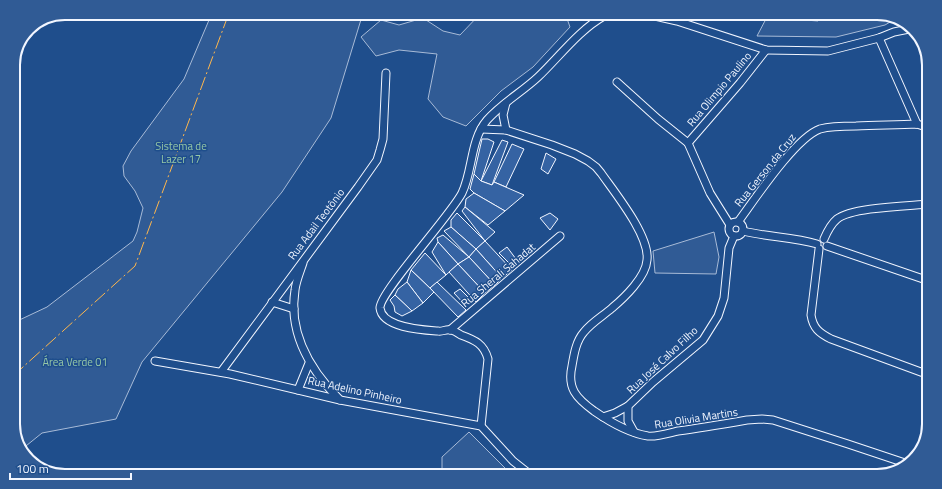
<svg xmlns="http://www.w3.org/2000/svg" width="942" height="489" font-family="'Titillium Web',sans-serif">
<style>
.built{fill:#305b95;stroke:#a8bbd7}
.building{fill:#3563a3;stroke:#f2f6ff}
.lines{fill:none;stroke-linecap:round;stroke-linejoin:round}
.minor-casing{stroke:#f2f6ff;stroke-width:9}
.minor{stroke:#1f4e8c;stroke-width:7}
.power{stroke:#ffb74d;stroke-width:1;stroke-dasharray:14 3 2 3;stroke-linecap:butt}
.labels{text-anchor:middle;stroke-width:3;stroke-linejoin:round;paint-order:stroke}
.street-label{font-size:11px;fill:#f2f6ff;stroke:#1f4e8c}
.park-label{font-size:11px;fill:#97c8a6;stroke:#1f4e8c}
.rim{fill:none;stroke:#f2f6ff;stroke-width:2}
</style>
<rect width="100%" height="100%" fill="#1f4e8c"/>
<!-- built -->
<g class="built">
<path d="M212,13H363L331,118L282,192L142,362L116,419L42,433L21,450L13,428V323L47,307L133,241L137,232L143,208L135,191L124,176L123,166L131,151L184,79Z"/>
<path d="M481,13H565L570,27L533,67L501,91L466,126L443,117L428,99L437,54L399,50L376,56L361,37L381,20L399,25L423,18L443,31L460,35Z"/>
<path d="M819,13H877L897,18L885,25L836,37L757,36L767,17L818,21Z"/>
<path d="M714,232L719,257L716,274L655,273L653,251Z"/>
<path d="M469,432L506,469L510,476H442V457Z"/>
</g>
<!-- building -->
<g class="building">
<path d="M482,139H488L494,142L481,181L474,174Z"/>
<path d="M502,140L508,142L492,185L481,181Z"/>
<path d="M512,144L524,149L506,187L494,182Z"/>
<path d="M546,153L556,159L548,174L541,169Z"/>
<path d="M474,174L481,181L492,185L494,182L524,195L505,211L474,193L470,189Z"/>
<path d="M474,193L505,211L488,225L465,207L466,199Z"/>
<path d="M465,207L495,232L485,241L462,211Z"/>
<path d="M457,213L485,241L476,249L451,227V220Z"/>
<path d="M550,213L558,219L550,230L540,218Z"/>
<path d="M451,227L476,249L469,257L444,231Z"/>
<path d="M443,235L469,257L458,264L438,242L437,238Z"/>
<path d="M485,241L512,270L502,278L476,249Z"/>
<path d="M438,242L458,264L446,275L432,252Z"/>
<path d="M507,247L519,263L512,266L499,253Z"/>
<path d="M476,249L502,278L495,285L469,257Z"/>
<path d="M425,253L446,275L430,288L411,270Z"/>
<path d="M469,257L495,285L485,293L458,264Z"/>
<path d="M458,264L485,293L476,302L449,272Z"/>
<path d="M411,270L434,292L423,303L407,282Z"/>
<path d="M407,282L423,303L412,311L395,295L398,289Z"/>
<path d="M437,282L466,310L458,317L430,288Z"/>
<path d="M460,289L472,301L465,305L454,293Z"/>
<path d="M395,295L412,311L402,316L395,312L394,306L390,300Z"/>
</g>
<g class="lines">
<defs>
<g id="minor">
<path d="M638,13L646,14L677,21L766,50L828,51L879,38L894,32L909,29L913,30"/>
<path d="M879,38L917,124"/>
<path d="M617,82L658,119L688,143L710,193L730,225"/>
<path d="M481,129L506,130L552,145L575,154L588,161L596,167L601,173C615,193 650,236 647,260C646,277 624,298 612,308C603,316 592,322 584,332C576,341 574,354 572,366C567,388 576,398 594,411C610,422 628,433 648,436C657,437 669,433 678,431C701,428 724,424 747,420L762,419L773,420L848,444L908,464"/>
<path d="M506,130L503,115L506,103"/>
<path d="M688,143L740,83L766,50"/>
<circle cx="736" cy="229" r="7"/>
<path d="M738,222C755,199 795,138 820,129C831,126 845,126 856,126C876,125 897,125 917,124L929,128"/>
<path d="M743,231C767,237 793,237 817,244"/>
<path d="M824,239C827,232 831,224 837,219C852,207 909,206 929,204"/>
<path d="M827,246L929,281"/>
<path d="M819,249L811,315C813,328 819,333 831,339L929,375"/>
<path d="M303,263C300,272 296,281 295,290C288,334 310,370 340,400"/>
<path d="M272,302L294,309"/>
<path d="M450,330L560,236"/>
<path d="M155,361L230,374L340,400L481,426L513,461L532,476"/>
<path d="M221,372L358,187L377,160L380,150L383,139L386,73"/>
<path d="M298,390L309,363"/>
<path d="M603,417L615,413L628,406"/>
<path d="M481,426L488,359C484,344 475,340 461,335C458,333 453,330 450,330C446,329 442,332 438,331C423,330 382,328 380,308C379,293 451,215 462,193C473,170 470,140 487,120C502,103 522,92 538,77C559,57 579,30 604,16C608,14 612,14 616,13"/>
<path d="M634,432L628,421V406L653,382L703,340L718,316L724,298L729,248L734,236"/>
</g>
</defs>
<!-- minor casing -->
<use href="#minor" class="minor-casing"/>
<!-- minor -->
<use href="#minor" class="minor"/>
<!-- power -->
<path class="power" d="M13,376L135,266L229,13"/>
</g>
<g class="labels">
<!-- street labels -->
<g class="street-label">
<text transform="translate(719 89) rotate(-50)" y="4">Rua Olimpio Paulino</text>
<text transform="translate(765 170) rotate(-51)" y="4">Rua Gerson da Cruz</text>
<text transform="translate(316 224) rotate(-53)" y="4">Rua Adail Teotônio</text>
<text transform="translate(498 275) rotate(-40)" y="4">Rua Sherali Sahadat</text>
<text transform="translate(662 360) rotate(-43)" y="4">Rua José Calvo Filho</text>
<text transform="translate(355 390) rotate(12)" y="4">Rua Adelino Pinheiro</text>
<text transform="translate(696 418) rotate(-9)" y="4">Rua Olivia Martins</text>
</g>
<!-- park labels -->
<g class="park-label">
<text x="181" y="150">Sistema de<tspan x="181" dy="13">Lazer 17</tspan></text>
<text x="75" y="366">Área Verde 01</text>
</g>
</g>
<!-- crop -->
<path d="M0 0H942V489H0ZM65 20H877A45 45 0 0 1 922 65V424A45 45 0 0 1 877 469H65A45 45 0 0 1 20 424V65A45 45 0 0 1 65 20Z" fill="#305b95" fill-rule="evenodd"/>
<path class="rim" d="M65 20H877A45 45 0 0 1 922 65V424A45 45 0 0 1 877 469H65A45 45 0 0 1 20 424V65A45 45 0 0 1 65 20Z"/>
<!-- scale -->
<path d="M10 473v6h121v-6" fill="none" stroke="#f2f6ff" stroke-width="2"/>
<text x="16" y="473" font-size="12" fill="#f2f6ff" stroke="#1f4e8c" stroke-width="3" paint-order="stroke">100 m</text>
</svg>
